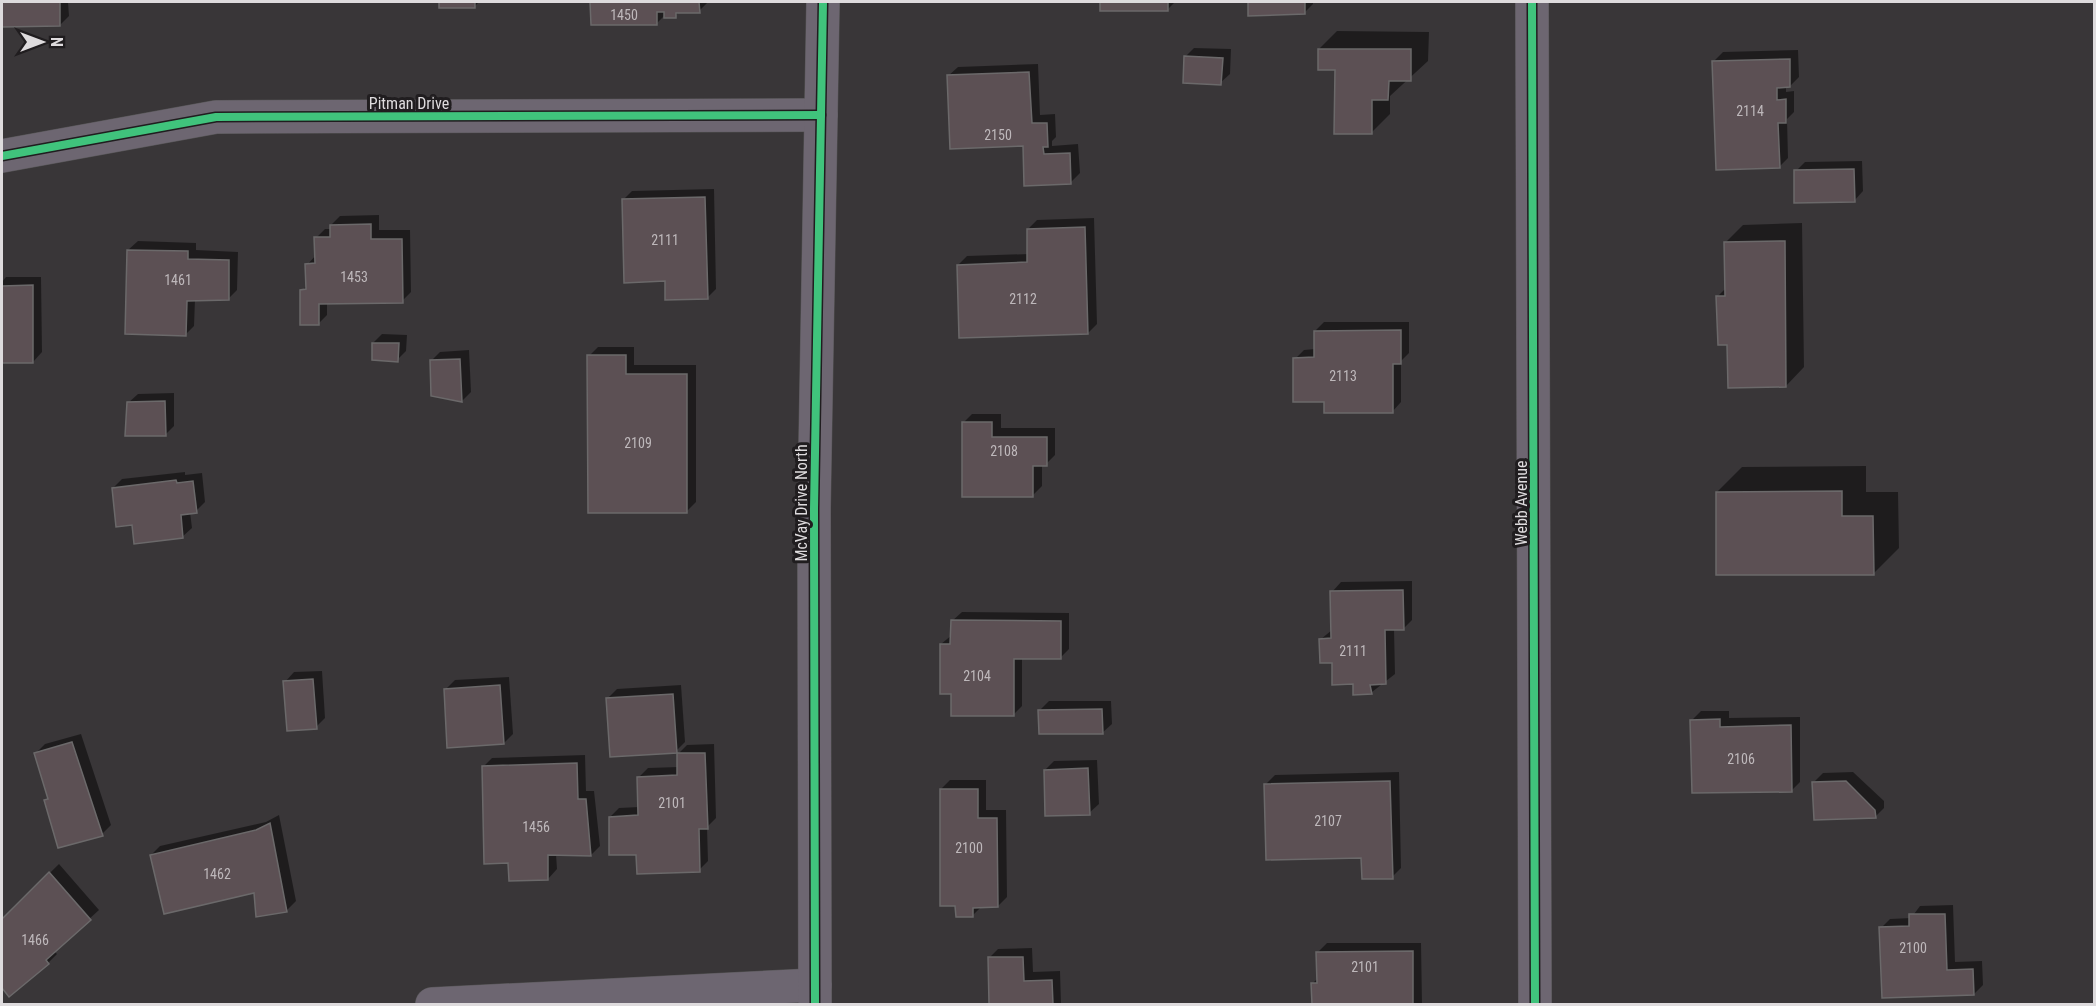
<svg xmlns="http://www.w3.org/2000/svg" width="2096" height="1006" font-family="'Roboto Condensed',sans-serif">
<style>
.shadow{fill:#0007}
.building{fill:#5c5054;stroke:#6b696a;stroke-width:1.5}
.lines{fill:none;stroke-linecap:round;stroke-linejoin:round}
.minor-casing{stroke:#565556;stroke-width:34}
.minor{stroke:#6d6671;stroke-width:33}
.cycleway-casing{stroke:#201d1f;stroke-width:11}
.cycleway{stroke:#40c37c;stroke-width:8}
.labels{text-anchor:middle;stroke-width:6;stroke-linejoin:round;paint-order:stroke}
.number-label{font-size:14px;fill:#beb8bb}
.street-label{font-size:16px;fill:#dedbdd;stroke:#201d1f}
</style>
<rect width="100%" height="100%" fill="#393638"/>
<!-- shadow -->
<g class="shadow">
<path d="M2,2H68L69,16L60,25H2Z"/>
<path d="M441,2H479L475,6H441Z"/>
<path d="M592,2H708L699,11H680L675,16H664L657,23L592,24Z"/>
<path d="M1101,2H1175L1168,9L1101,10Z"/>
<path d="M1249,2H1313V4L1304,13L1249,14Z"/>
<path d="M1337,31L1429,32L1428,61L1390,96V114L1372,132L1336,68L1319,49Z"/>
<path d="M1194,48L1231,49L1230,74L1220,83L1185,57Z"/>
<path d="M1798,50L1799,77L1790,86H1786V92L1794,91V112L1787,119L1788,158L1779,167L1714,61L1723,52Z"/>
<path d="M1038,64L1040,115L1055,114L1056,137L1052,141V146L1078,144L1080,173L1071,182L1024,145L948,76L958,67Z"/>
<path d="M1862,161L1863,191L1854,201L1796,171L1805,162Z"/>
<path d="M714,189L716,289L707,298L623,200L632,191Z"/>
<path d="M379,215V230H410L411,292L402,301L327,302V315L318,324L302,291L307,285V265L316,255V238L325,229H331V225L340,216Z"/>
<path d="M1094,218L1097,324L1088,333L958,265L967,256L1029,254L1028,229L1037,220Z"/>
<path d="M1802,223L1804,367L1786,386L1728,343L1718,296L1726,288L1725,243L1743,225Z"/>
<path d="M138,241L196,243V250L238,252L237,290L228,299L195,300L194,326L185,335L128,250Z"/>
<path d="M6,277H41L42,352L33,362H2V282Z"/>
<path d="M1324,322H1409V353L1401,361V402L1392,412L1325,400L1295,359L1304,350L1315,349V331Z"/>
<path d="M382,334L407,335L406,351L397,360L373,343Z"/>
<path d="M598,347H634V365H696V502L687,511L589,356Z"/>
<path d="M469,350L471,392L462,401L431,361L440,352Z"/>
<path d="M174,393V426L165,435L128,403L138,394Z"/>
<path d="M972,414H1001V428H1055V455L1046,464H1042V486L1033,495L963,423Z"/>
<path d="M1866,466V492H1898L1899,548L1874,573L1717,492L1742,467Z"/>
<path d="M185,472V475L202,473L205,502L196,511L190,512L192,528L182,537L133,523L113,488L122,479Z"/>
<path d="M1412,581V620L1403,629H1394L1395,674L1372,692L1354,693V683L1333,661L1321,639L1332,630V592L1341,582Z"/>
<path d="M962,612L1069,613V649L1060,658H1022V706L1013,715L952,692L941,644L952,635V621Z"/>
<path d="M322,671L325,718L316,727L285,682L294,672Z"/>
<path d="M509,677L513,734L504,743L446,689L455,680Z"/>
<path d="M681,685L685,742L676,751L608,698L617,689Z"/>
<path d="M1049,701H1111L1112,724L1102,733L1040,710Z"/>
<path d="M1701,711H1729V718L1800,717V782L1791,791L1692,720Z"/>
<path d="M81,734L111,825L102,834L46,800L49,797L36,753L45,744Z"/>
<path d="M714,744L716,818L707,827L708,861L699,870L638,853L610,817L619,808L639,807V777L648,768L678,767V754L687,745Z"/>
<path d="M585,755L586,791H594L600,846L591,855L556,854L557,869L548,879L483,767L492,758Z"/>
<path d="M1097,760L1099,804L1089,813L1045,770L1054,761Z"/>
<path d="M1399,772L1401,868L1392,877L1266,784L1275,775Z"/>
<path d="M1853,772L1884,801V808L1875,817L1814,782L1823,773Z"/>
<path d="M950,780H986V810H1006L1007,897L998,906H982L972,916L941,789Z"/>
<path d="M279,815L296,901L287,910L255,891L151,855L160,846L266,822Z"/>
<path d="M59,864L99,910L54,951L57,954L48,963L9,995L2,986V920Z"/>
<path d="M1953,905L1955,962L1982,961L1983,985L1974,994L1881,928L1890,919L1911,918L1920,906Z"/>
<path d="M1327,943H1421L1422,1004H1313V983L1318,978V952Z"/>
<path d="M1032,948L1033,972L1060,971L1061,1004H1068H990L989,958L998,949Z"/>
</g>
<!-- building -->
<g class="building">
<path d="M2,2H60V26L2,27Z"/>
<rect x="439" y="2" width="36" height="6"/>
<path d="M590,2H699L700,13H676V18H664V12H657V25H591Z"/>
<rect x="1100" y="2" width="68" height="9"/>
<path d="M1248,2H1305V14L1248,16Z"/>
<path d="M1318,49H1411V81H1389L1388,100H1372V134H1334L1335,70H1318Z"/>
<path d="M1184,56L1223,58L1221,85L1183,83Z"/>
<path d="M1790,59V87L1777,88V100L1786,99V123H1778L1780,168L1716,170L1712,61Z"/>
<path d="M1029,72L1032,123H1047L1048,147H1043L1044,154L1070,153L1071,184L1024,186L1023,146L950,149L947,75Z"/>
<path d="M1854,169L1855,202L1794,203V170Z"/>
<path d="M705,197L708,299L665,300V281L624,283L622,199Z"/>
<path d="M371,224V239H402L403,303L319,304V325H300V290L306,289L305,264L315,263L314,237H330V225Z"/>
<path d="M1085,227L1088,334L959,338L957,265L1027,262V229Z"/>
<path d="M1785,241L1786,387L1728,388L1727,345H1718L1716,296H1725L1724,242Z"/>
<path d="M127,250L188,251V259L229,260V300L187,301L186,336L125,334Z"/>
<path d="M33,285V363H2V286Z"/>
<path d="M1401,330V364H1393V413H1324V402H1293V358L1314,357V331Z"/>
<path d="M372,343H399L398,362L372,360Z"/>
<path d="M587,355H626V374H687V513H588Z"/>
<path d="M460,359L462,402L431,396L430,360Z"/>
<path d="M165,401L166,436H125L127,402Z"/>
<path d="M962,422H992V437H1047V466H1033V497H962Z"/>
<path d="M176,480L177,483L193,481L197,513L181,515L183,538L134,544L132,525L116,527L112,488Z"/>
<path d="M1842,491V516H1873L1874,575H1716V492Z"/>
<path d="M1403,590L1404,630H1385L1386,684L1370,685L1372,694L1353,695V684L1332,685V663H1320L1319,639L1331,638L1330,591Z"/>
<path d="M951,620L1061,621V659H1014V716H951V694H940V644H950Z"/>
<path d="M313,679L317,729L287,731L283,681Z"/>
<path d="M500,685L504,744L447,748L444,689Z"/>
<path d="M673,694L677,753L610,757L606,698Z"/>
<path d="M1102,709L1103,734H1039L1038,710Z"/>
<path d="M1720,719V727L1791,725L1792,792L1692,793L1690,720Z"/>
<path d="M72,742L103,836L58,848L44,800L48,799L34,753Z"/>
<path d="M677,753H705L708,829H699L700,872L637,874L636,855H609V817L638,815L637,777L677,775Z"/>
<path d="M577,763L578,799H586L591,856L548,855V880L509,881L508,863L484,864L482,766Z"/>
<path d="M1088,768L1090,815L1045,816L1044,770Z"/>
<path d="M1390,781L1393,879H1362L1361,858L1266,860L1264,784Z"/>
<path d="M1846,781L1875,810L1876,818L1814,820L1812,782Z"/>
<path d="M940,789H978V818H997L998,907L973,908V917H956L955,906H940Z"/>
<path d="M270,823L287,912L256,917L254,893L164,914L150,855L256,830Z"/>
<path d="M49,872L91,920L46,960L49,964L9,997L2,988V919Z"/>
<path d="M1909,914H1945L1947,970L1973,969L1974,995L1882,998L1879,927L1909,926Z"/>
<path d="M1413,951V1004H1312L1311,983H1317L1316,952Z"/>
<path d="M988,957H1023L1024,981L1052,980L1053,1004H989Z"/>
</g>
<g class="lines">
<defs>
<g id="minor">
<path d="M1532,2L1535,1004"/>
<path d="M2,156L216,117L821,115"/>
<path d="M432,1004L815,985"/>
<path d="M815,1004L814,509L823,2"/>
</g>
</defs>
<!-- minor casing -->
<use href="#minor" class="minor-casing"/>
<!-- minor -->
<use href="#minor" class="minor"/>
<defs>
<g id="cycleway">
<path d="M1532,2L1535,1004"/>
<path d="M2,156L216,117L821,115"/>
<path d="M815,1004L814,509L823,2"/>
</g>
</defs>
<!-- cycleway casing -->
<use href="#cycleway" class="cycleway-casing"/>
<!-- cycleway -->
<use href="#cycleway" class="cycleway"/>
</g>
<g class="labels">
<!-- number labels -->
<g class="number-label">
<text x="624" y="20">1450</text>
<text x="1750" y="116">2114</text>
<text x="998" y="140">2150</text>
<text x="665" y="245">2111</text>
<text x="354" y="282">1453</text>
<text x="178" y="285">1461</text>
<text x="1023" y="304">2112</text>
<text x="1343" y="381">2113</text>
<text x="638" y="448">2109</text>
<text x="1004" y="456">2108</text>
<text x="1353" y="656">2111</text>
<text x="977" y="681">2104</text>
<text x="1741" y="764">2106</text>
<text x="672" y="808">2101</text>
<text x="1328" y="826">2107</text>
<text x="536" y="832">1456</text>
<text x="969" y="853">2100</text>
<text x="217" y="879">1462</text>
<text x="35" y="945">1466</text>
<text x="1913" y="953">2100</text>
<text x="1365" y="972">2101</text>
</g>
<!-- street labels -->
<g class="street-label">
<text x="409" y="109">Pitman Drive</text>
<text transform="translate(801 503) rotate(-90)" y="6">McVay Drive North</text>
<text transform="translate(1521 503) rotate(-90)" y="6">Webb Avenue</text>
</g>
</g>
<!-- border -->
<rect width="2096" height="1006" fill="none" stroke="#dedbdd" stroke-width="6"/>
<!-- north arrow -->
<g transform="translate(42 42) rotate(90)" stroke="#201d1f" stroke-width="4.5" paint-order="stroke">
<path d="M0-4.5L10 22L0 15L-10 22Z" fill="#dedbdd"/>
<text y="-9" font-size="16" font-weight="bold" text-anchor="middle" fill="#dedbdd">N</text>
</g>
</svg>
